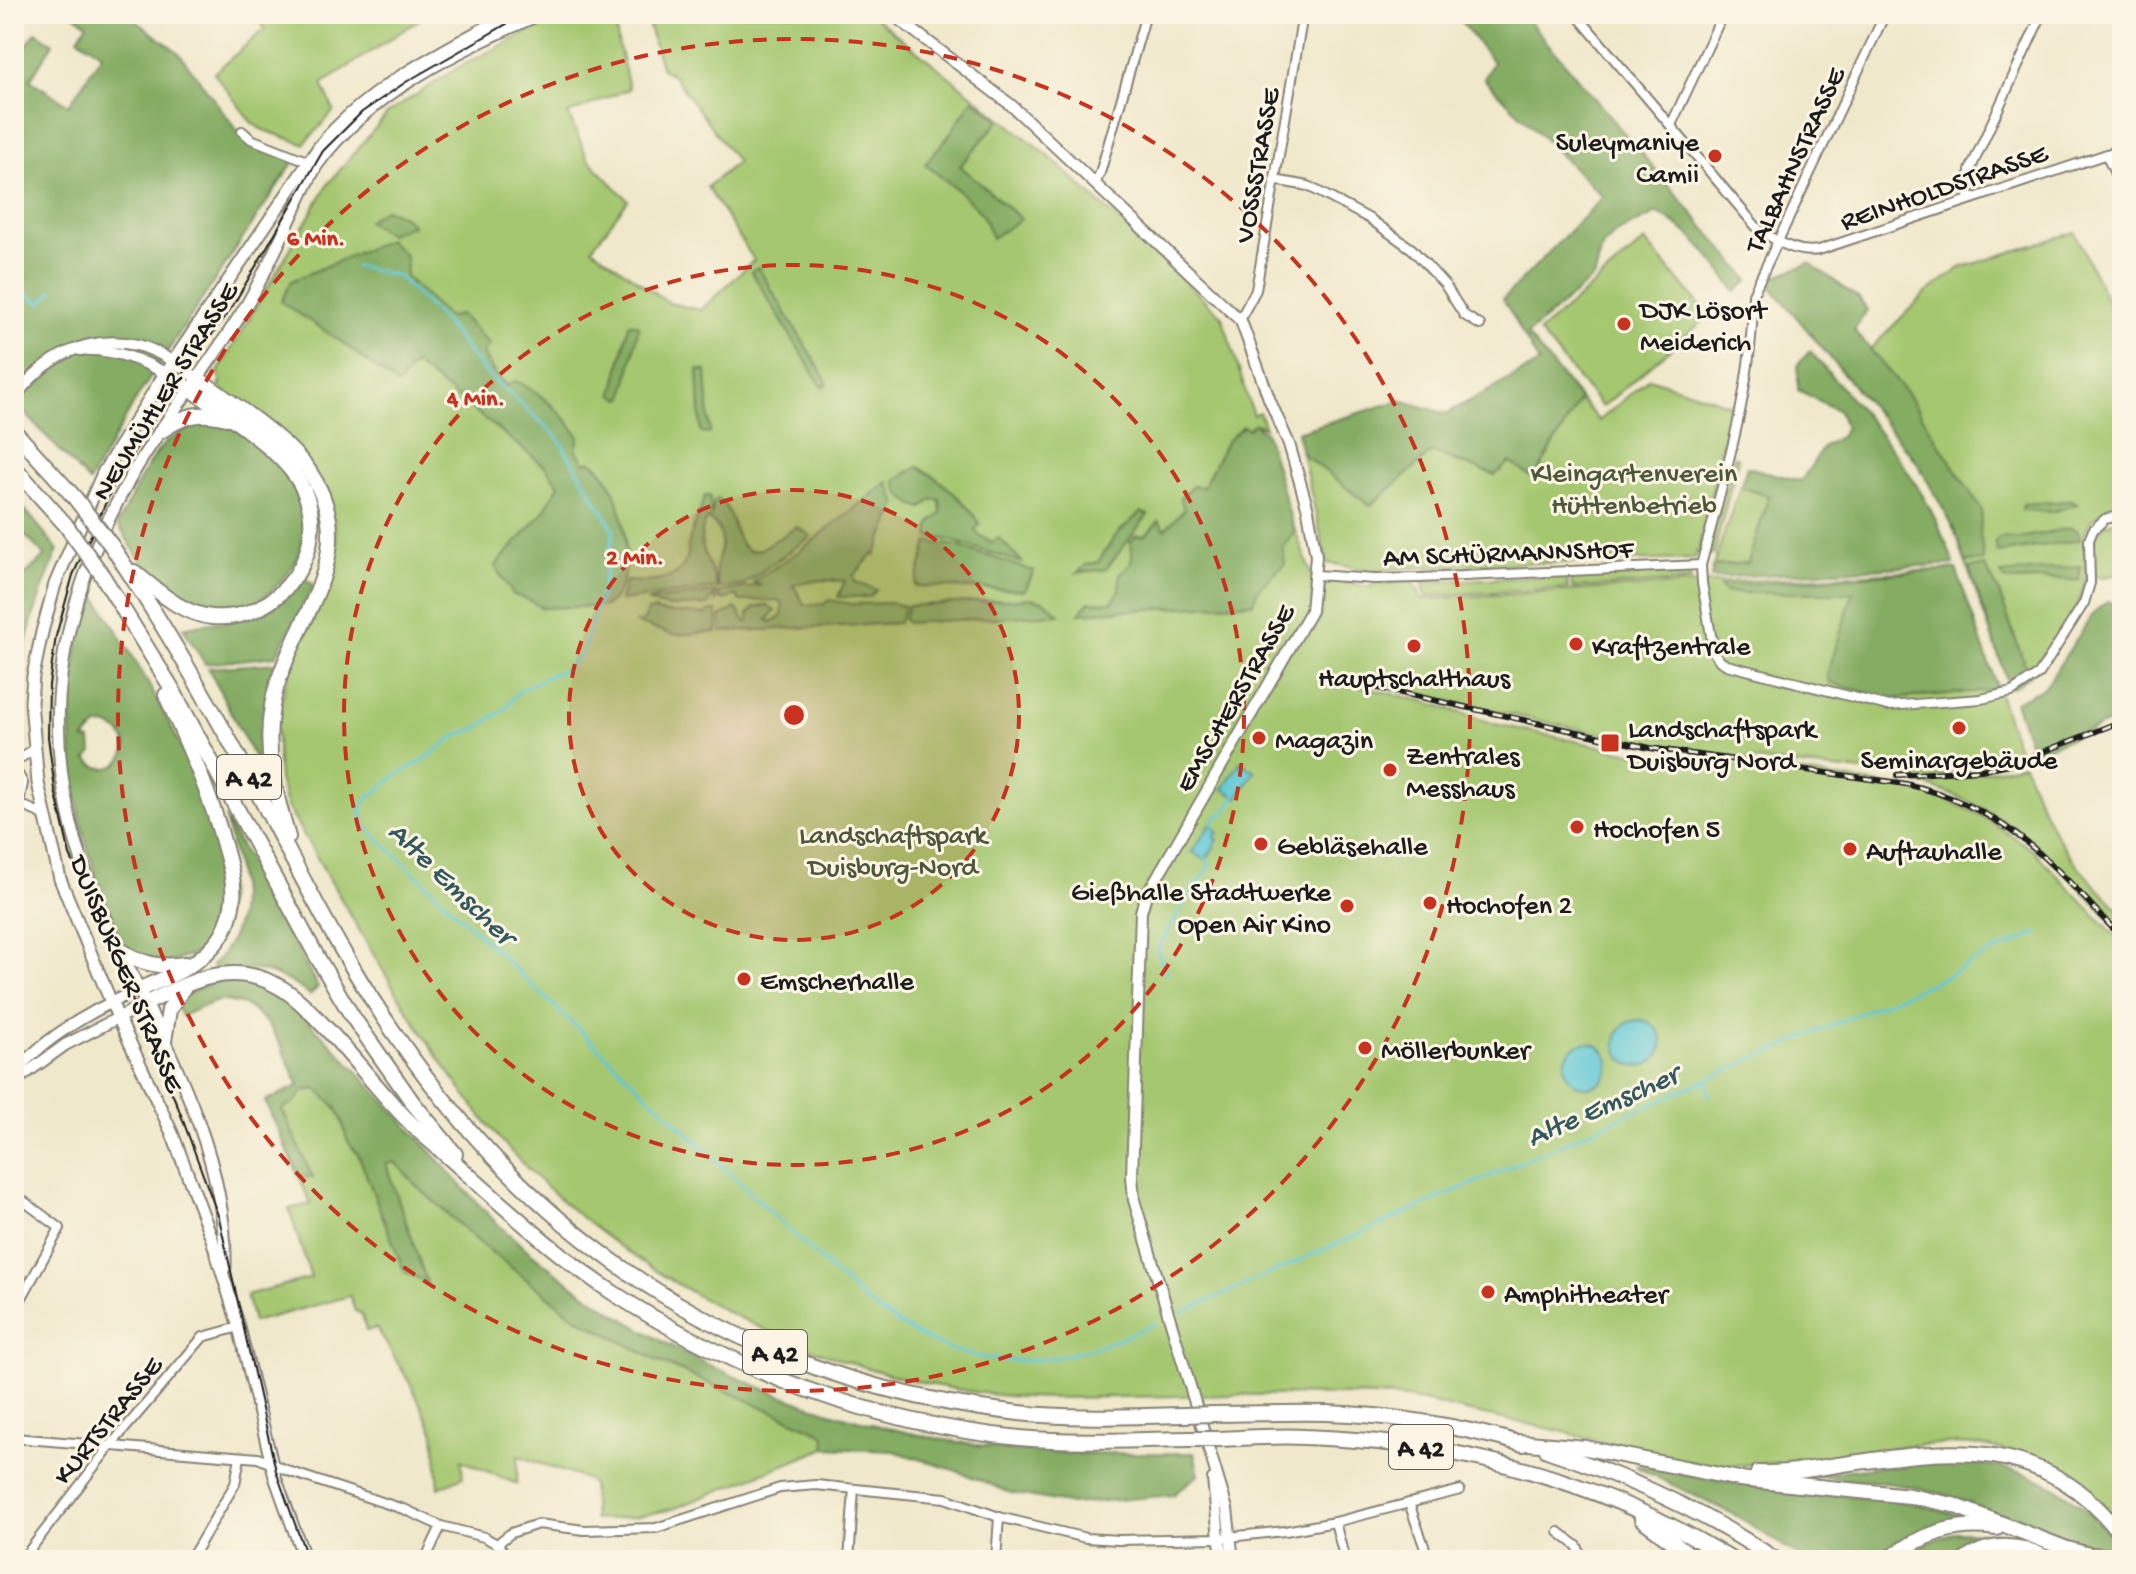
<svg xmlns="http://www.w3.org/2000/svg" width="2136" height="1574" font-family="'Gochi Hand',sans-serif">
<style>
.green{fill:#a5c770;stroke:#607246;stroke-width:2}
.forest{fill:#84ac62;stroke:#50643f;stroke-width:2;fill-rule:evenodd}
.water{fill:#5dc8d6;stroke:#3c7279;stroke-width:2}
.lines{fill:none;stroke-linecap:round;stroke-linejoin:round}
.stream{stroke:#5dc8d6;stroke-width:3}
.minor-casing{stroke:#868274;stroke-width:12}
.tertiary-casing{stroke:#868274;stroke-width:14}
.secondary-casing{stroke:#868274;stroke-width:15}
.motorway-casing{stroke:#868274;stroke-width:18}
.minor{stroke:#fff;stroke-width:8}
.tertiary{stroke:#fff;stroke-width:10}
.secondary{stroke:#fff;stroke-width:11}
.motorway{stroke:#fff;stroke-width:14}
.tram{stroke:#1c1c1c;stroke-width:2}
.rail-casing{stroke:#1c1c1c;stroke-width:6}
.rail{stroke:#fcf5e5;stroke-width:3;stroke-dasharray:9;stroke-linecap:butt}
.motorway-bridge-casing{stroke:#868274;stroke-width:18;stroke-linecap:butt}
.motorway-bridge{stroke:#fff;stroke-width:14}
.ring{fill:none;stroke:#c8321e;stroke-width:4;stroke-dasharray:14 10}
.poi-dot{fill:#c8321e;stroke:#fcf5e5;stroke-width:3}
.labels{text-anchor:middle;stroke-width:6;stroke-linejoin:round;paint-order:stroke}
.shield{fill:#fcf5e5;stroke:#5f5d58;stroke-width:2}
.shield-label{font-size:26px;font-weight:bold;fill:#1c1c1c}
.poi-label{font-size:28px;fill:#1c1c1c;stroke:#fcf5e5;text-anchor:start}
.street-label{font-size:28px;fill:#1c1c1c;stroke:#fcf5e5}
.park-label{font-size:28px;fill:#4c5839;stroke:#fcf5e5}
.water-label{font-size:30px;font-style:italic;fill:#33585d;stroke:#fcf5e5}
.centre{fill:#c8321e;stroke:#fcf5e5;stroke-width:4}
.ring-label{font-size:24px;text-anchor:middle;font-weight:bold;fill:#c8321e;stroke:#fcf5e5;stroke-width:6;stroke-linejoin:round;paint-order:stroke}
</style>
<rect width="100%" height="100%" fill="#fcf5e5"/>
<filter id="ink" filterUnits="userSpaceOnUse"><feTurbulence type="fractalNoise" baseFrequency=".0125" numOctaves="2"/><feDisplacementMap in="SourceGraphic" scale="16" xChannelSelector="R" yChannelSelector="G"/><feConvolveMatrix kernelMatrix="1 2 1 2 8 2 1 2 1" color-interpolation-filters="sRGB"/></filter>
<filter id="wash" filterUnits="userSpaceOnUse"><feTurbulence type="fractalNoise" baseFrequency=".006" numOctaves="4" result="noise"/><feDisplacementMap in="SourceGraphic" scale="32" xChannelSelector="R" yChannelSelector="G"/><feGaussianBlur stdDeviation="1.8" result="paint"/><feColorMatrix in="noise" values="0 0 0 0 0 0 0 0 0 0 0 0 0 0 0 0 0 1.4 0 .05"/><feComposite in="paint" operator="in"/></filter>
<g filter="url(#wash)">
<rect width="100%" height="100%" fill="#f0e8cb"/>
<!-- green -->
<g class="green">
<path d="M254,14H428L322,84L334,111L304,144L261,129L252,123L214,73L265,29Z"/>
<path d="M564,14H616C614,39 625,65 629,89L568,114L588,159L628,200L592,248L669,303L701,310L754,260L707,187L737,162L673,75L662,69L645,14H871L1051,158L1222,316L1253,415L1259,412L1265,428L1257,424L1312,577L1372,587L1373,583H1414L1418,589L1420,598L1423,599L1956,569L2021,758L2016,759C1937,780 1849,772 1769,762C1628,744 1490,709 1352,680L1350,684L1427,702L1495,724L1669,761L1774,769L1906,788L1943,798L1981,815L2033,850L2122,943V1523C2002,1392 1881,1463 1731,1465C1675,1466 1618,1446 1564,1432C1533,1424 1501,1419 1470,1412C1446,1407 1421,1399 1397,1397C1304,1392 1212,1396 1119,1397C1087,1397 1055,1399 1023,1397C830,1385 606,1273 485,1121C408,1023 350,912 286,805L279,780L276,726L286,681L297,650L328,588L337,540L325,489L219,386L221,383L218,372L328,184L388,113L457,68Z"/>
<path d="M2075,232L2122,332V512C2109,513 2096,512 2089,524C2080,537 2087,558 2086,573C2084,608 2043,675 2010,688L1952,525L1981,511L1909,396L1870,349L1926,293L1960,268Z"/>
<path d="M1645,241L1709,316L1602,407L1539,332Z"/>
<path d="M1649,378L1731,405L1699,548L1724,443L1727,444L1701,552L1697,551L1695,559L1466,565L1372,570L1327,563L1302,453L1370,506L1432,452L1495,475L1510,462L1534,479L1580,399L1599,421Z"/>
<path d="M1734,456L1738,459L1714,553L1708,555Z"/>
<path d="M1740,487L1769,496L1748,563L1713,566Z"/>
<path d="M2122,519V574L2101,577L2095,575C2093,547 2087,525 2122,519Z"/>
<path d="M1683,569L1689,571L1691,581L1572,588L1571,575Z"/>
<path d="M1566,575L1568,588L1425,596L1423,582Z"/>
<path d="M2024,764C2037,797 2050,829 2072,858C2086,878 2105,895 2122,913V933C2050,857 2014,808 1908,780L1907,778L1983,772Z"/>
<path d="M250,983L286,1000L395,1162L416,1185L482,1245L574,1316L656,1360L825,1434L826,1448L673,1509L634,1517L594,1520L592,1486L588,1480L518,1456L517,1484L461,1460L463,1477L439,1488L434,1433L411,1385L377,1328L366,1331L362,1314L355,1311L350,1296L253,1322L246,1295L311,1278L289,1209L311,1204L265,1101L299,1086L273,1028L246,1005L219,1000L181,1016Z"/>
</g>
<!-- forest -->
<g class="forest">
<path d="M73,14H127L178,52L244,139L294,161L138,396L89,482L14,401V62L36,32L53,43L30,80L69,105L102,54L78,38L87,24Z"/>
<path d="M1455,14H1523L1749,280L1736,292C1714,261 1691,229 1657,213L1616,233L1602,247L1595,276L1527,335L1580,399L1534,479L1510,462L1495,475L1432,452L1370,506L1302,453L1297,432L1401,400L1446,414L1539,363L1503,299L1603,197L1484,79L1493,62Z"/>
<path d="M973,99L1000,120L960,166L1021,219L992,238L982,214L959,191L925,164L947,138Z"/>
<path d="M385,209L404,216L413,225L389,234L367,221Z"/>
<path d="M388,240L406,256V277L448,317L461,315L489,344L483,354L496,376L507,386L515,381C539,391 566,415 579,437L576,450L585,463L590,461C626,479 642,586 605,606L542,608L527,599L513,595L495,566L542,514L559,485L546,467L414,364L398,385L340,341L281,302L291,281Z"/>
<path d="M1810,263L1858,298L1867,310L1854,330L1909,396L1982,511L1980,534L1984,561L1966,562L1952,525L1917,462L1769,284L1778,275Z"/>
<path d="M758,267L819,368L828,384L822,387L751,271Z"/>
<path d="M629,324H635L639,326L624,397L621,399L613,394Z"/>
<path d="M1810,351C1869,420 1924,476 1954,564L1711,578L1713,566L1748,563L1769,496L1740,487L1747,467L1801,481L1824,446L1841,436L1845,427L1839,411L1798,390V364Z"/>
<path d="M698,370L706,371L710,433H701Z"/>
<path d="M197,416C207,419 218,421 227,425C282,453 333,521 284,578C268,597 251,608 227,609C203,610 182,603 164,588C145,572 132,545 117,524C131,499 144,466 163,445C174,434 192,431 197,416Z"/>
<path d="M1254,424L1266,433L1294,531L1283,549L1285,564L1257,590L1253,603L1079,613L1089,602H1112L1119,591L1120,574C1132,564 1135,557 1130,542L1136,536L1146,535L1159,521L1165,529L1184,510L1180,498L1193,486L1203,487L1226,442L1243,426L1248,429Z"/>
<path d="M918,467C937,476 970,505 980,524L975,530L979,535L992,542L999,538L1023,563L950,540L930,537C927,524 931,521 941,514L940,500L933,499L922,508C907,502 899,497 895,480Z"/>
<path d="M888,482L897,504L875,556L873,554L854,575L855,582L876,590L870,597H838L845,581L821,580L793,585L805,605L824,604L829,600L852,604L891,603L905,606L899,623L721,632L720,617L736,608L744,621L748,622V614L754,608L766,605L775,611L767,620L771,622L782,616L783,603L777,600L740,601L736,595L724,600L721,597L719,601V592L760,585L753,582L802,549Z"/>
<path d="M14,496L58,550C38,599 18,653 16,707H14V585L45,556L14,524Z"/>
<path d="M705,496H710L711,518L714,501L719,499C736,513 731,540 749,551L761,549L797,527L811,536L743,585L719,588C718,582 715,574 716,568C719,550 730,531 707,519C691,545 713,563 717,588L620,601L626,581C648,583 679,583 687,558C688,557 688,546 688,545C692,529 700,512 705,496Z"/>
<path d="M2071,501L2077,504L2051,512L2022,510L2023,504Z"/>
<path d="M1141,512L1148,515L1106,569L1077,573L1086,565L1098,562L1116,535Z"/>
<path d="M2071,528L2078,531L2080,540L1998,553L1995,541L2001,537L2018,538Z"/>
<path d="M928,542L957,546L1034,571L1025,590L915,586Z"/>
<path d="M1985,566L1998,590L2026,668L2021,671L2024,677L2009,686L1969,568Z"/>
<path d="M2081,566L2079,581L2062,579L2013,581L2005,579L2001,574Z"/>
<path d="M1956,569L1997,687L1984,691L1890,699L1830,683L1827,675L1853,593H1731L1724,592L1720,586Z"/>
<path d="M303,577L314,585L276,656L205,664L183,628C238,615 265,631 303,577Z"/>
<path d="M90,587C141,668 193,754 218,847C222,864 229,883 227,901C224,928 208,951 181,959C167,964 141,961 129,951C117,940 112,916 106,902C63,796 61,697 90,587ZM105,725C149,737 114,789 87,759L92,754L91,741L84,739L97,726Z"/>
<path d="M716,592V601L713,596L708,605L667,607L647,601Z"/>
<path d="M1031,598L1044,601L1060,614L906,623L904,619L908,606Z"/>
<path d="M2107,602L2122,605V718L2033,753L2015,702L2040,690L2049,681L2095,611Z"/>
<path d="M655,610C670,616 688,611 705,615L711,611H717V632L673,635L634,622L639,623L645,619L648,611Z"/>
<path d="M275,663C264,697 263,731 263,766L259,767L208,668Z"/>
<path d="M225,818L318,987L310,995C276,970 255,966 214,971L212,966C256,921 238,873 225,818Z"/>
<path d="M232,980L250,983L286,1000C339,1049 387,1104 437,1158C458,1181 479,1207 503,1229C646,1356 827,1431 1018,1450C1076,1455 1136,1453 1194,1453L1199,1474L1173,1495L1072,1504L1011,1493L957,1471L894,1451L826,1448L824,1434L656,1360L574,1316L482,1245L416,1185L395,1162L386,1164L427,1283L404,1271L358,1154C340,1136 348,1131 339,1113C335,1104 324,1097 317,1089L303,1091L295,1102L282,1109L313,1178L300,1176L265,1101L299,1086C283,1052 268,999 221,1001C209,1001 192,1012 181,1016L176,1003C193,988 210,982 232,980Z"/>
<path d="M1933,1460C2020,1464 2066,1478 2122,1550C2065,1553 2002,1512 1948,1496C1905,1482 1860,1481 1815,1476V1474Z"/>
<path d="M1637,1465L1738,1484L1908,1502L1967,1517V1519C1932,1522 1900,1534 1876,1560H1805L1739,1517L1636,1467Z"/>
<path d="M1954,1532L1997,1533L2023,1540L1991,1541L1976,1546L1952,1560H1898L1908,1551Z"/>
</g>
<!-- water -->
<g class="water">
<path d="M1240,762L1255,771L1238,798L1223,789Z"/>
<path d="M1211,824L1218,832L1215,837L1218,840L1206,860L1192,852Z"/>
<circle cx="1639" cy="1043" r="23"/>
<circle cx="1587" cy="1065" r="22"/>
</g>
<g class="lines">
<!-- stream -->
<g class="stream">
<path d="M356,266L398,276L445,322L483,370L557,436L614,530L601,594L583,651L566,669L541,679L518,692L505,709L477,728L454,737L421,762L397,775L366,800L360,810L365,826L860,1297C963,1377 1040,1377 1156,1323"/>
<path d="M14,286L41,303L53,291"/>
<path d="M1212,825L1218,815L1224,814L1236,796"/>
<path d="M1167,974L1157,950L1196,883L1198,885L1210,866L1207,859"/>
<path d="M1706,1081L1709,1096"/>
<path d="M1183,1312L1771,1051L1950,975L1983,956L2038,933"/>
</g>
</g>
</g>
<g filter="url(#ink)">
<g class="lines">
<defs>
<g id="minor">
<path d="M1576,14L1759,230C1779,242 1796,254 1819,250L2122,149"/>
<path d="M1885,14L1753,294C1753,387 1725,475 1701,565L1702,583L1714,653L1720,661L1727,665L1888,706L1981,699L2012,692L2039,674L2084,603L2090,583L2089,540L2093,530L2105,519L2122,515"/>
<path d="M1671,125L1723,14"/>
<path d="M242,131L251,139L312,163"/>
<path d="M2106,154L2122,189"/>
<path d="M1274,180L1308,186L1370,219L1412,249L1445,285L1464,315L1480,325"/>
<path d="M1095,184L1100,173L1146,14"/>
<path d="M1969,199L1970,170L2042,14"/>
<path d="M1240,319L1256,290L1303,14"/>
<path d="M1316,575L1374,579L1420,578L1701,565"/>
<path d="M14,762L33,750"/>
<path d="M14,767L23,783L20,798L14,806"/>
<path d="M14,806L26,807L44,815"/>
<path d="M14,1194L60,1228L14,1312"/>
<path d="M14,1438L258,1458L291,1472L406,1510L441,1526L484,1537L497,1544L510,1560"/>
<path d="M1409,1503L1429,1560"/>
<path d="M1335,1522L1345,1560"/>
<path d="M1559,1532L1577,1546L1583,1560"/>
<path d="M497,1544L511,1533L538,1524L584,1530L656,1528L780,1488L816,1485L945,1498L999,1517L1086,1538L1119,1540L1219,1538L1285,1531L1335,1522L1460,1490"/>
<path d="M22,1560L111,1445L203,1337L239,1327"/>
<path d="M190,1560L235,1484L240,1457"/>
<path d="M425,1560L441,1526"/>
<path d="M849,1560L854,1489"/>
<path d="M996,1560L999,1517"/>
</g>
<g id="tertiary">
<path d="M892,14L1011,105L1241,321L1270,401L1289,444L1308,510L1316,556L1311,611L1145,898L1141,912L1132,1176L1134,1200L1227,1509L1233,1560"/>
<path d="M80,350C121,348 156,366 190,388"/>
<path d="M14,398C44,358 87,334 137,345C159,350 179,366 197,378"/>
<path d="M14,1073C47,1035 94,1009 140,989"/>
<path d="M14,1082L65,1045L147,1003"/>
<path d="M1213,1479L1219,1538L1224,1560"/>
</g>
<g id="secondary">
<path d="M225,1267C228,1140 151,1022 101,910C36,764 47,632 122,493C158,425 210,367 249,301C274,257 293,210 316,166C368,92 460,50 540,14"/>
<path d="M305,1560L275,1477L239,1327L212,1239L172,1133L111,1002L60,879L38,783L31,702L33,676L42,632L55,584L103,473L166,372L319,147C367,87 445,50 511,14"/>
</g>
<g id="motorway">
<path d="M197,378C231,403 286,438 309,471C368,557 286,624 272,706C264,751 275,794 288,837"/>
<path d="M14,431L75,498"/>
<path d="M161,431C184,415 200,411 227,418"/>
<path d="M14,467L65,524"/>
<path d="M111,545C161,620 206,697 249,776C282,838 312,900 348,960C501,1221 716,1379 1019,1413C1074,1419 1129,1416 1184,1415"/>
<path d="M100,572L171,687L316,955L352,1016L413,1103L455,1154"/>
<path d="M134,572C157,590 181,614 212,617C281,623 336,546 300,483C281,449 222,412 190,388"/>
<path d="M120,950C142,964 159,968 185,964"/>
<path d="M140,989C166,978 195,967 214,945C225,933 231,916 233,900C235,881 229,863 224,845C210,793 188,745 166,695"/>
<path d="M147,1003C188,983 227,961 272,983C292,992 308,1009 323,1025C359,1062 390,1107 429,1140C487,1190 551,1253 615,1294C737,1373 876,1424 1020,1438C1077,1443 1133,1440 1189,1439"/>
<path d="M164,1041L169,1010L184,987"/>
<path d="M1214,1414C1251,1414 1289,1412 1326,1413C1392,1415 1459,1426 1523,1444"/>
<path d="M1220,1439C1248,1438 1277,1435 1305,1437C1456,1442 1602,1480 1732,1560"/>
<path d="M1517,1442L1586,1448L1739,1479L1910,1496L1953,1505L2067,1549L2089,1555L2122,1557"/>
<path d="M1547,1450C1628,1477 1705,1512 1776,1560"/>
<path d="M1758,1473C1784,1474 1812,1469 1837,1465C1950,1449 2043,1433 2122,1536"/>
<path d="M1642,1519L1697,1560"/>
<path d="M1888,1560C1921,1534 1955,1522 1997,1528"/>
<path d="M1965,1560C1992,1541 2023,1544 2050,1560"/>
</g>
</defs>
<!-- minor casing -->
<use href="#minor" class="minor-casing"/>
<!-- tertiary casing -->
<use href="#tertiary" class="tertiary-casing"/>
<!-- secondary casing -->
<use href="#secondary" class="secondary-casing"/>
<!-- motorway casing -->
<use href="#motorway" class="motorway-casing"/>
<!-- minor -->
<use href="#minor" class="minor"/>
<!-- tertiary -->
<use href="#tertiary" class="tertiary"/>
<!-- secondary -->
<use href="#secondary" class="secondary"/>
<!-- motorway -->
<use href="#motorway" class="motorway"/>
<!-- tram -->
<path class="tram" d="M308,1560L276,1471L219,1218L178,1107L70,855L55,790L48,737L49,685L56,636L73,575L116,480L179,380L232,307L323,151L362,112L406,82L524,14"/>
<defs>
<g id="rail">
<path d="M1352,682L1650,748L1906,784C2009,808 2053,865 2122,938"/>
<path d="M2035,755L2122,721"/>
<path d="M1897,775L1981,770L2023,761"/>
</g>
</defs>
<!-- rail casing -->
<use href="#rail" class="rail-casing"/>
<!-- rail -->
<use href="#rail" class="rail"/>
<defs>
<g id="motorway-bridge">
<path d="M75,498L111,545"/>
<path d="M65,524L100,572"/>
<path d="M1184,1415L1214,1414"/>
<path d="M1189,1439H1220"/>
</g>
</defs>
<!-- motorway-bridge casing -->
<use href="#motorway-bridge" class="motorway-bridge-casing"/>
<!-- motorway-bridge -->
<use href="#motorway-bridge" class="motorway-bridge"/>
</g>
</g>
<!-- distance rings -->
<circle cx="794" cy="715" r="225" fill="#c8321e" fill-opacity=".12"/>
<g class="ring">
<circle cx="794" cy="715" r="225"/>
<circle cx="794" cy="715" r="450"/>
<circle cx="794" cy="715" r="676"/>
</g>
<!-- markers -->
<g class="poi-dot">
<circle cx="1715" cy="156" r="8"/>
<circle cx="1624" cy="324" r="8"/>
<circle cx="1576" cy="644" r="8"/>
<circle cx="1414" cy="646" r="8"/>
<circle cx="1959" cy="728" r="8"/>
<circle cx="1259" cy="738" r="8"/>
<rect x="1600" y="733" width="20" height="20" rx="4"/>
<circle cx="1390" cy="770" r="8"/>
<circle cx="1577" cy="827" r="8"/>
<circle cx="1261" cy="844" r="8"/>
<circle cx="1850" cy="849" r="8"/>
<circle cx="1430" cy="903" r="8"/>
<circle cx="1347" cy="906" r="8"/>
<circle cx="744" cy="979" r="8"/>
<circle cx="1365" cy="1048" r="8"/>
<circle cx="1488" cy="1292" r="8"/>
</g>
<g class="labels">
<!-- shield labels -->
<g class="shield">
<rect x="217" y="755" width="64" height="44" rx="6"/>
<rect x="743" y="1330" width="64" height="44" rx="6"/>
<rect x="1389" y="1425" width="64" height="44" rx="6"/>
</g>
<g class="shield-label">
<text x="249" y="786">A 42</text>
<text x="775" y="1361">A 42</text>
<text x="1421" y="1456">A 42</text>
</g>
<!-- poi labels -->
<g class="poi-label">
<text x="1699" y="150" text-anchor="end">Suleymaniye<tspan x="1699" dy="32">Camii</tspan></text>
<text x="1640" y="318">DJK Lösort<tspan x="1640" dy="32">Meiderich</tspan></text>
<text x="1592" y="654">Kraftzentrale</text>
<text x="1414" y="686" text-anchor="middle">Hauptschalthaus</text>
<text x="1628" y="737">Landschaftspark<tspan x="1628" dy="32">Duisburg Nord</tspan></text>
<text x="1275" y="748">Magazin</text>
<text x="1406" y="764">Zentrales<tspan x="1406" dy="32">Messhaus</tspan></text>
<text x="1959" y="768" text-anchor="middle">Seminargebäude</text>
<text x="1593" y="837">Hochofen 5</text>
<text x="1277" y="854">Gebläsehalle</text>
<text x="1866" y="859">Auftauhalle</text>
<text x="1331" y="900" text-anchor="end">Gießhalle Stadtwerke<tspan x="1331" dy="32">Open Air Kino</tspan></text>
<text x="1446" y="913">Hochofen 2</text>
<text x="760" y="989">Emscherhalle</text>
<text x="1381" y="1058">Möllerbunker</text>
<text x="1504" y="1302">Amphitheater</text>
</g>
<!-- street labels -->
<g class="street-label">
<text transform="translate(1793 159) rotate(-65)" y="10">TALBAHNSTRASSE</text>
<text transform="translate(1255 165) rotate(-80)" y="10">VOSSSTRASSE</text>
<text transform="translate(1943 185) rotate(-19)" y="10">REINHOLDSTRASSE</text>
<text transform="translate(163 390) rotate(-58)" y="10">NEUMÜHLER STRASSE</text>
<text transform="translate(1508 551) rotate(-2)" y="10">AM SCHÜRMANNSHOF</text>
<text transform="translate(1233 697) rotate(-60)" y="10">EMSCHERSTRASSE</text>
<text transform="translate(129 973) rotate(67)" y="10">DUISBURGER STRASSE</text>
<text transform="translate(106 1419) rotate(-51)" y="10">KURTSTRASSE</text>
</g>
<!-- park labels -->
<g class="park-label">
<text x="1634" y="481">Kleingartenverein<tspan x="1634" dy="32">Hüttenbetrieb</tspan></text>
<text x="893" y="843">Landschaftspark<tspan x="893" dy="32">Duisburg-Nord</tspan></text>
</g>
<!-- water labels -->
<g class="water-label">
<text transform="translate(453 882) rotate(44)" y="10">Alte Emscher</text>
<text transform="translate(1602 1104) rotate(-24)" y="10">Alte Emscher</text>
</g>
</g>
<circle cx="794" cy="715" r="12" class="centre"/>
<g class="ring-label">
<text x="316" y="245">6 Min.</text>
<text x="476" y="405">4 Min.</text>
<text x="635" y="564">2 Min.</text>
</g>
<!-- margin -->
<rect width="2136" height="1574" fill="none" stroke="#fcf5e5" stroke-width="48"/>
</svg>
